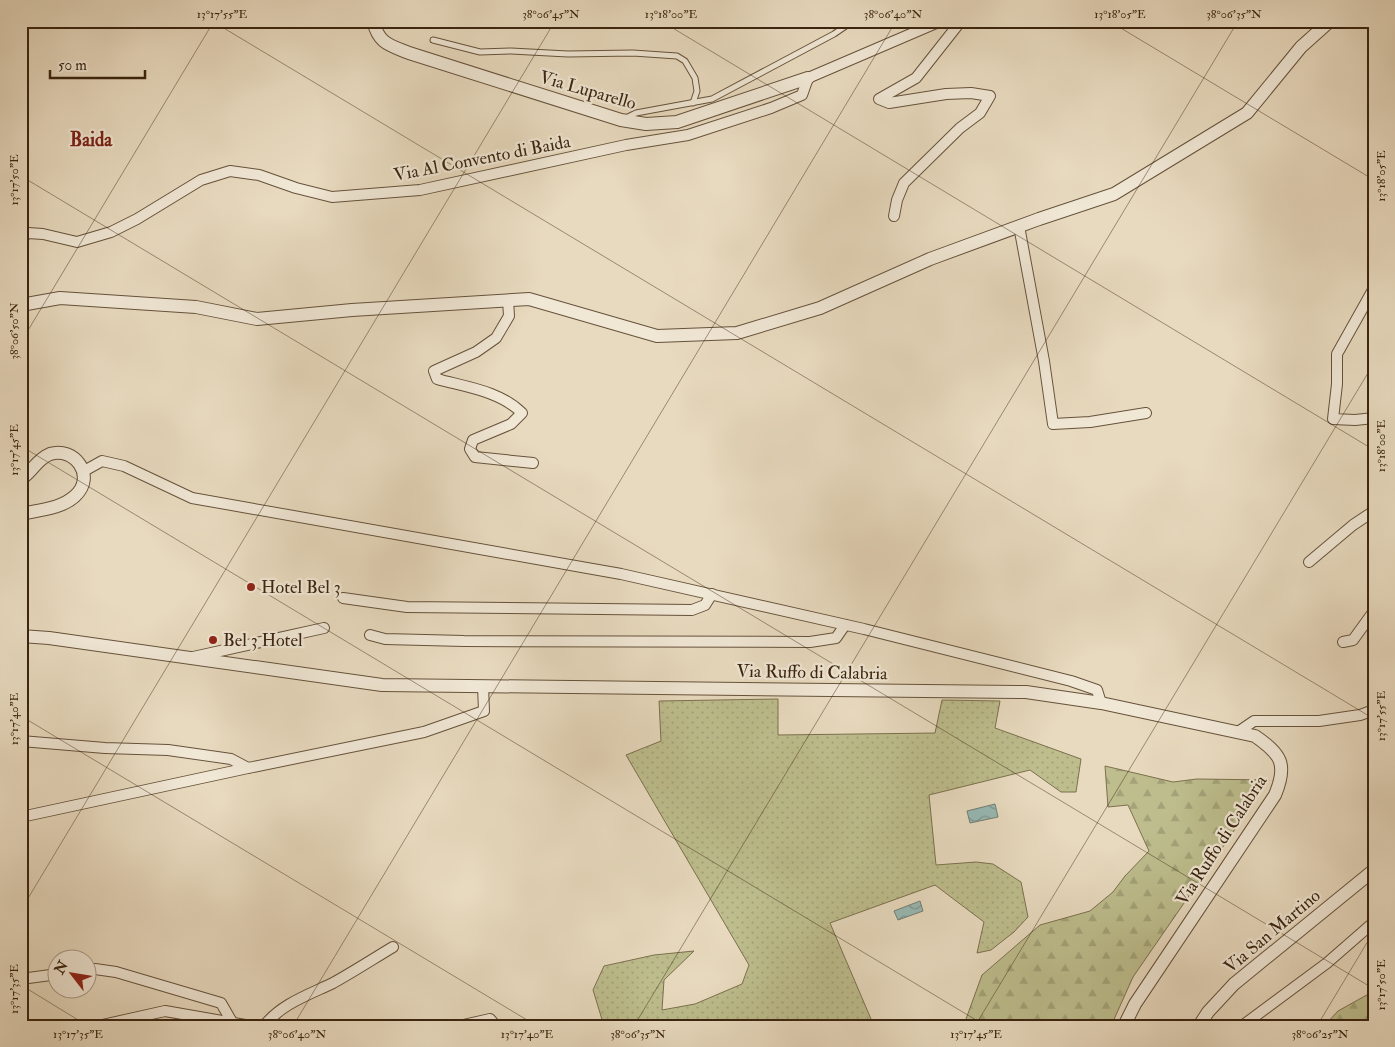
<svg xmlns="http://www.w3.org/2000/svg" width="1395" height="1047" font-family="'IM FELL Double Pica',serif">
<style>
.grass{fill:url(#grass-dots);stroke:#7c704e}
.forest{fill:url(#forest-firs);stroke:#7c704e}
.water{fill:url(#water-waves);stroke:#727e73}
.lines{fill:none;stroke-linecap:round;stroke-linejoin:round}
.service-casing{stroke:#66523b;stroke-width:7}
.minor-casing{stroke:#66523b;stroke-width:12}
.tertiary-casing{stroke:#66523b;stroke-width:14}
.service{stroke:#f0e7d5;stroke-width:5}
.minor{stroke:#f0e7d5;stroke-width:10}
.tertiary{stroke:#f0e7d5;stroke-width:12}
.ticks{fill:none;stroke:#3a240f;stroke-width:1;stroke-opacity:0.45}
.poi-dot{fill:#8f2418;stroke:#f0e7d5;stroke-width:2}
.labels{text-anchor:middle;stroke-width:4.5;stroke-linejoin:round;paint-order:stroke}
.street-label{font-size:18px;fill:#3a240f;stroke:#f0e7d5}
.poi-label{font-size:18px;fill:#3a240f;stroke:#f0e7d5;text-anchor:start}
.neighbourhood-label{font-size:19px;font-weight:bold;fill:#7a1f14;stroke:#f0e7d5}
.neatline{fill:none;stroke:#3a240f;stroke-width:2}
.ticks-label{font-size:12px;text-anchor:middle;fill:#3a240f}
</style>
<defs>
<pattern id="grass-dots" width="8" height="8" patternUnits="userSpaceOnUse" patternTransform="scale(1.25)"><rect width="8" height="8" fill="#bdbd8d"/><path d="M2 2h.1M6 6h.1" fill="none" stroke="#a3a278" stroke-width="1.8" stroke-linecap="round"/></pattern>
<pattern id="forest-firs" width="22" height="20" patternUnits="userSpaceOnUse" patternTransform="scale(1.25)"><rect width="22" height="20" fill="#bdbd8d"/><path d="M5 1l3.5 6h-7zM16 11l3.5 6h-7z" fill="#a3a278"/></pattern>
<pattern id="water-waves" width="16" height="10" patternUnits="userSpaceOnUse" patternTransform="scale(1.25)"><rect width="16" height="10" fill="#98bab6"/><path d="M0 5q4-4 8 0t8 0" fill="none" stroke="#7d9792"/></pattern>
</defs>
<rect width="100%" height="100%" fill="#e8dabf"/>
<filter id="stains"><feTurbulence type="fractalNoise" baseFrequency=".004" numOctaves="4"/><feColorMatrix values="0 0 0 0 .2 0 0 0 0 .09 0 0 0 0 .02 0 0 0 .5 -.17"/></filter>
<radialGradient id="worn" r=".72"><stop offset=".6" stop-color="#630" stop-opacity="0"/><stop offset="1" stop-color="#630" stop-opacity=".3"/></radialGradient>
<!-- grass -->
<path class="grass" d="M778,699V735L935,733L942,700L1000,701L995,728L1081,759L1076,792H1061L1030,770L929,795L936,865L976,862L993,864L1021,882L1028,917L1014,932L991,950L977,953L984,922L935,885L830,923L874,1026H604L593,990L604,966L654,955L694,951L664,980L662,1010L695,1004L742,984L749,965L626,755L661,741L659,701Z"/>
<!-- forest -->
<g class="forest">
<path d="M1105,766L1173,782L1197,779L1269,780L1133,977L1111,1026H969L966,1019L982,975L1040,925L1090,911L1113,892L1125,876L1149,851L1128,805L1108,807Z"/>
<path d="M1374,991V1026H1324L1338,1011Z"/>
</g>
<!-- water -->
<g class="water">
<path d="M995,804L998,817L970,823L967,811Z"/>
<path d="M920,901L923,911L898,920L894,911Z"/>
</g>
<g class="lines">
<defs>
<g id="service">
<path d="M433,40L480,52L511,51L568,54L633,53L677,56L685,61L695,78L697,91L693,103"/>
<path d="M626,118L636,113L712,99L834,34L853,21"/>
</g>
<g id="minor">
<path d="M894,216L897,200L904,183L960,128L980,113L990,96L971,93L946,94L889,103L879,99L916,78L957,26L956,21"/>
<path d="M1019,226L1044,361L1053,424L1090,422L1146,413"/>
<path d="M21,239L28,233L43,234L77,242L111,232L137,219L201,180L230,171L259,175L296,188L332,197L420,190L626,145L688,135L771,108L802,95L808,78L941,21"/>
<path d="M1374,288L1337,354V384L1333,419L1355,420L1374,418"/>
<path d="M508,300L509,316L496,338L476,352L434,371L437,379C466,387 500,391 522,413L511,424L473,440L470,449L475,457L533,463"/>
<path d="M84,471L102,461L124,466L192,498L621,574L864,629L1071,681L1097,690L1101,703"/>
<path d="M1309,562L1353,525L1374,511"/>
<path d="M343,598L407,607L692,610L705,605L712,594"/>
<path d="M370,635L385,639L464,641L810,642L836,638L845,625"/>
<path d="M1343,642L1353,640L1374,611"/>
<path d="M193,657L324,628"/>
<path d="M1238,732L1254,721H1319L1360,715L1374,710"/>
<path d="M21,741L105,748L168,750L231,759L248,768"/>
<path d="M21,817L248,768L424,732L484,711L483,686"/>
<path d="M88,970L95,969L116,972L221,1003L232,1022"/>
<path d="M21,979L58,974"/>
<path d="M98,1026L165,1011L251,1026"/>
<path d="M264,1026C281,1004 308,995 333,983C353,972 373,959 393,947"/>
<path d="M459,1026L490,1019L496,1026"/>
<path d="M1242,1026L1327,963L1374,922"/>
</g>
<g id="tertiary">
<path d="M373,21C379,44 389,45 409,53L621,120L646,124L677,122L808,78"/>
<path d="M21,305L60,298L196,307L257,319L352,310L529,299L657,336L737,333L820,308L930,259L1039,219L1114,194L1247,113L1301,47L1330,21"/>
<path d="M21,479C32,472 37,459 50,454C74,446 97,476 75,496C61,509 39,510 21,514"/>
<path d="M21,636L49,638L382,685L1026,692L1101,703L1255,736C1281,754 1288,764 1275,795L1135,1004L1124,1026"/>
<path d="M1199,1026L1208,1012L1234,984L1374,870"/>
</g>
</defs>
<!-- service casing -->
<use href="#service" class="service-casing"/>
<!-- minor casing -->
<use href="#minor" class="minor-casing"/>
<!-- tertiary casing -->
<use href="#tertiary" class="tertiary-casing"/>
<!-- service -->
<use href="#service" class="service"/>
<!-- minor -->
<use href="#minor" class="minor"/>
<!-- tertiary -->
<use href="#tertiary" class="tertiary"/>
</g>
<!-- ticks -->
<path class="ticks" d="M212,21L1374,719M661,21L1374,450M1109,21L1374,180M21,176L1374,989M21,342L214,21M21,446L986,1026M21,716L537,1026M21,910L555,21M21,985L88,1026M293,1026L896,21M634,1026L1238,21M975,1026L1374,363M1317,1026L1374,931"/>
<!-- markers -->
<g class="poi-dot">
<circle cx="251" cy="587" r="5"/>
<circle cx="213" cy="640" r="5"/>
</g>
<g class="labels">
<!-- street labels -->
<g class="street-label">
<text transform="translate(588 90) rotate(16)" y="6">Via Luparello</text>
<text transform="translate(482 158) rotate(-11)" y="6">Via Al Convento di Baida</text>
<text transform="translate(812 672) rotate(1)" y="6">Via Ruffo di Calabria</text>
<text transform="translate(1221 840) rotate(-57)" y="6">Via Ruffo di Calabria</text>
<text transform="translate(1272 931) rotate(-40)" y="6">Via San Martino</text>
</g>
<!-- poi labels -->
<g class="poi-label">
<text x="261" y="593">Hotel Bel 3</text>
<text x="223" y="646">Bel 3 Hotel</text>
</g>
<!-- neighbourhood labels -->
<g class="neighbourhood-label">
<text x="91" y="146">Baida</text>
</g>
</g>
<!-- margin -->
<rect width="1395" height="1047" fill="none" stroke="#e8dabf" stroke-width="55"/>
<!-- north arrow -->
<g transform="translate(72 974) rotate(301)"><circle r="24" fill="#f0e7d5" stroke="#a79986"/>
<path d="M0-4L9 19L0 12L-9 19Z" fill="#8f2418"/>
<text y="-8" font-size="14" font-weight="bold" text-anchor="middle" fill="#3a240f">N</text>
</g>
<!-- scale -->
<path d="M50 70v8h95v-8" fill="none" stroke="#3a240f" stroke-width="2.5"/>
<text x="58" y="70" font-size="15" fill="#3a240f" stroke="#f0e7d5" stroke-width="4" paint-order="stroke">50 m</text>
<rect x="28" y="28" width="1340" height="992" class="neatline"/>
<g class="ticks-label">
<text x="222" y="18">13°17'55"E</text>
<text x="551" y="18">38°06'45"N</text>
<text x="671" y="18">13°18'00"E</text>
<text x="893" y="18">38°06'40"N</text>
<text x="1120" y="18">13°18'05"E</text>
<text x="1234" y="18">38°06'35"N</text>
<text transform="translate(1381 176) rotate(-90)" y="4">13°18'05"E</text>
<text transform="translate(14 180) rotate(-90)" y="4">13°17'50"E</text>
<text transform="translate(14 331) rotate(-90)" y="4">38°06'50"N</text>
<text transform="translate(1381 446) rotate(-90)" y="4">13°18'00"E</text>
<text transform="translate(14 450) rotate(-90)" y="4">13°17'45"E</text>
<text transform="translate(1381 716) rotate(-90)" y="4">13°17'55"E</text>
<text transform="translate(14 719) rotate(-90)" y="4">13°17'40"E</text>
<text transform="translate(1381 985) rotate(-90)" y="4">13°17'50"E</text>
<text transform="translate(14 989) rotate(-90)" y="4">13°17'35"E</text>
<text x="78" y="1038">13°17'35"E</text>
<text x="297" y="1038">38°06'40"N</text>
<text x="527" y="1038">13°17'40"E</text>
<text x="638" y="1038">38°06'35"N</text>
<text x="976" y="1038">13°17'45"E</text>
<text x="1320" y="1038">38°06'25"N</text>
</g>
<rect width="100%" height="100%" filter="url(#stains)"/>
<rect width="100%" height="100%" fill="url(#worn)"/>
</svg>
